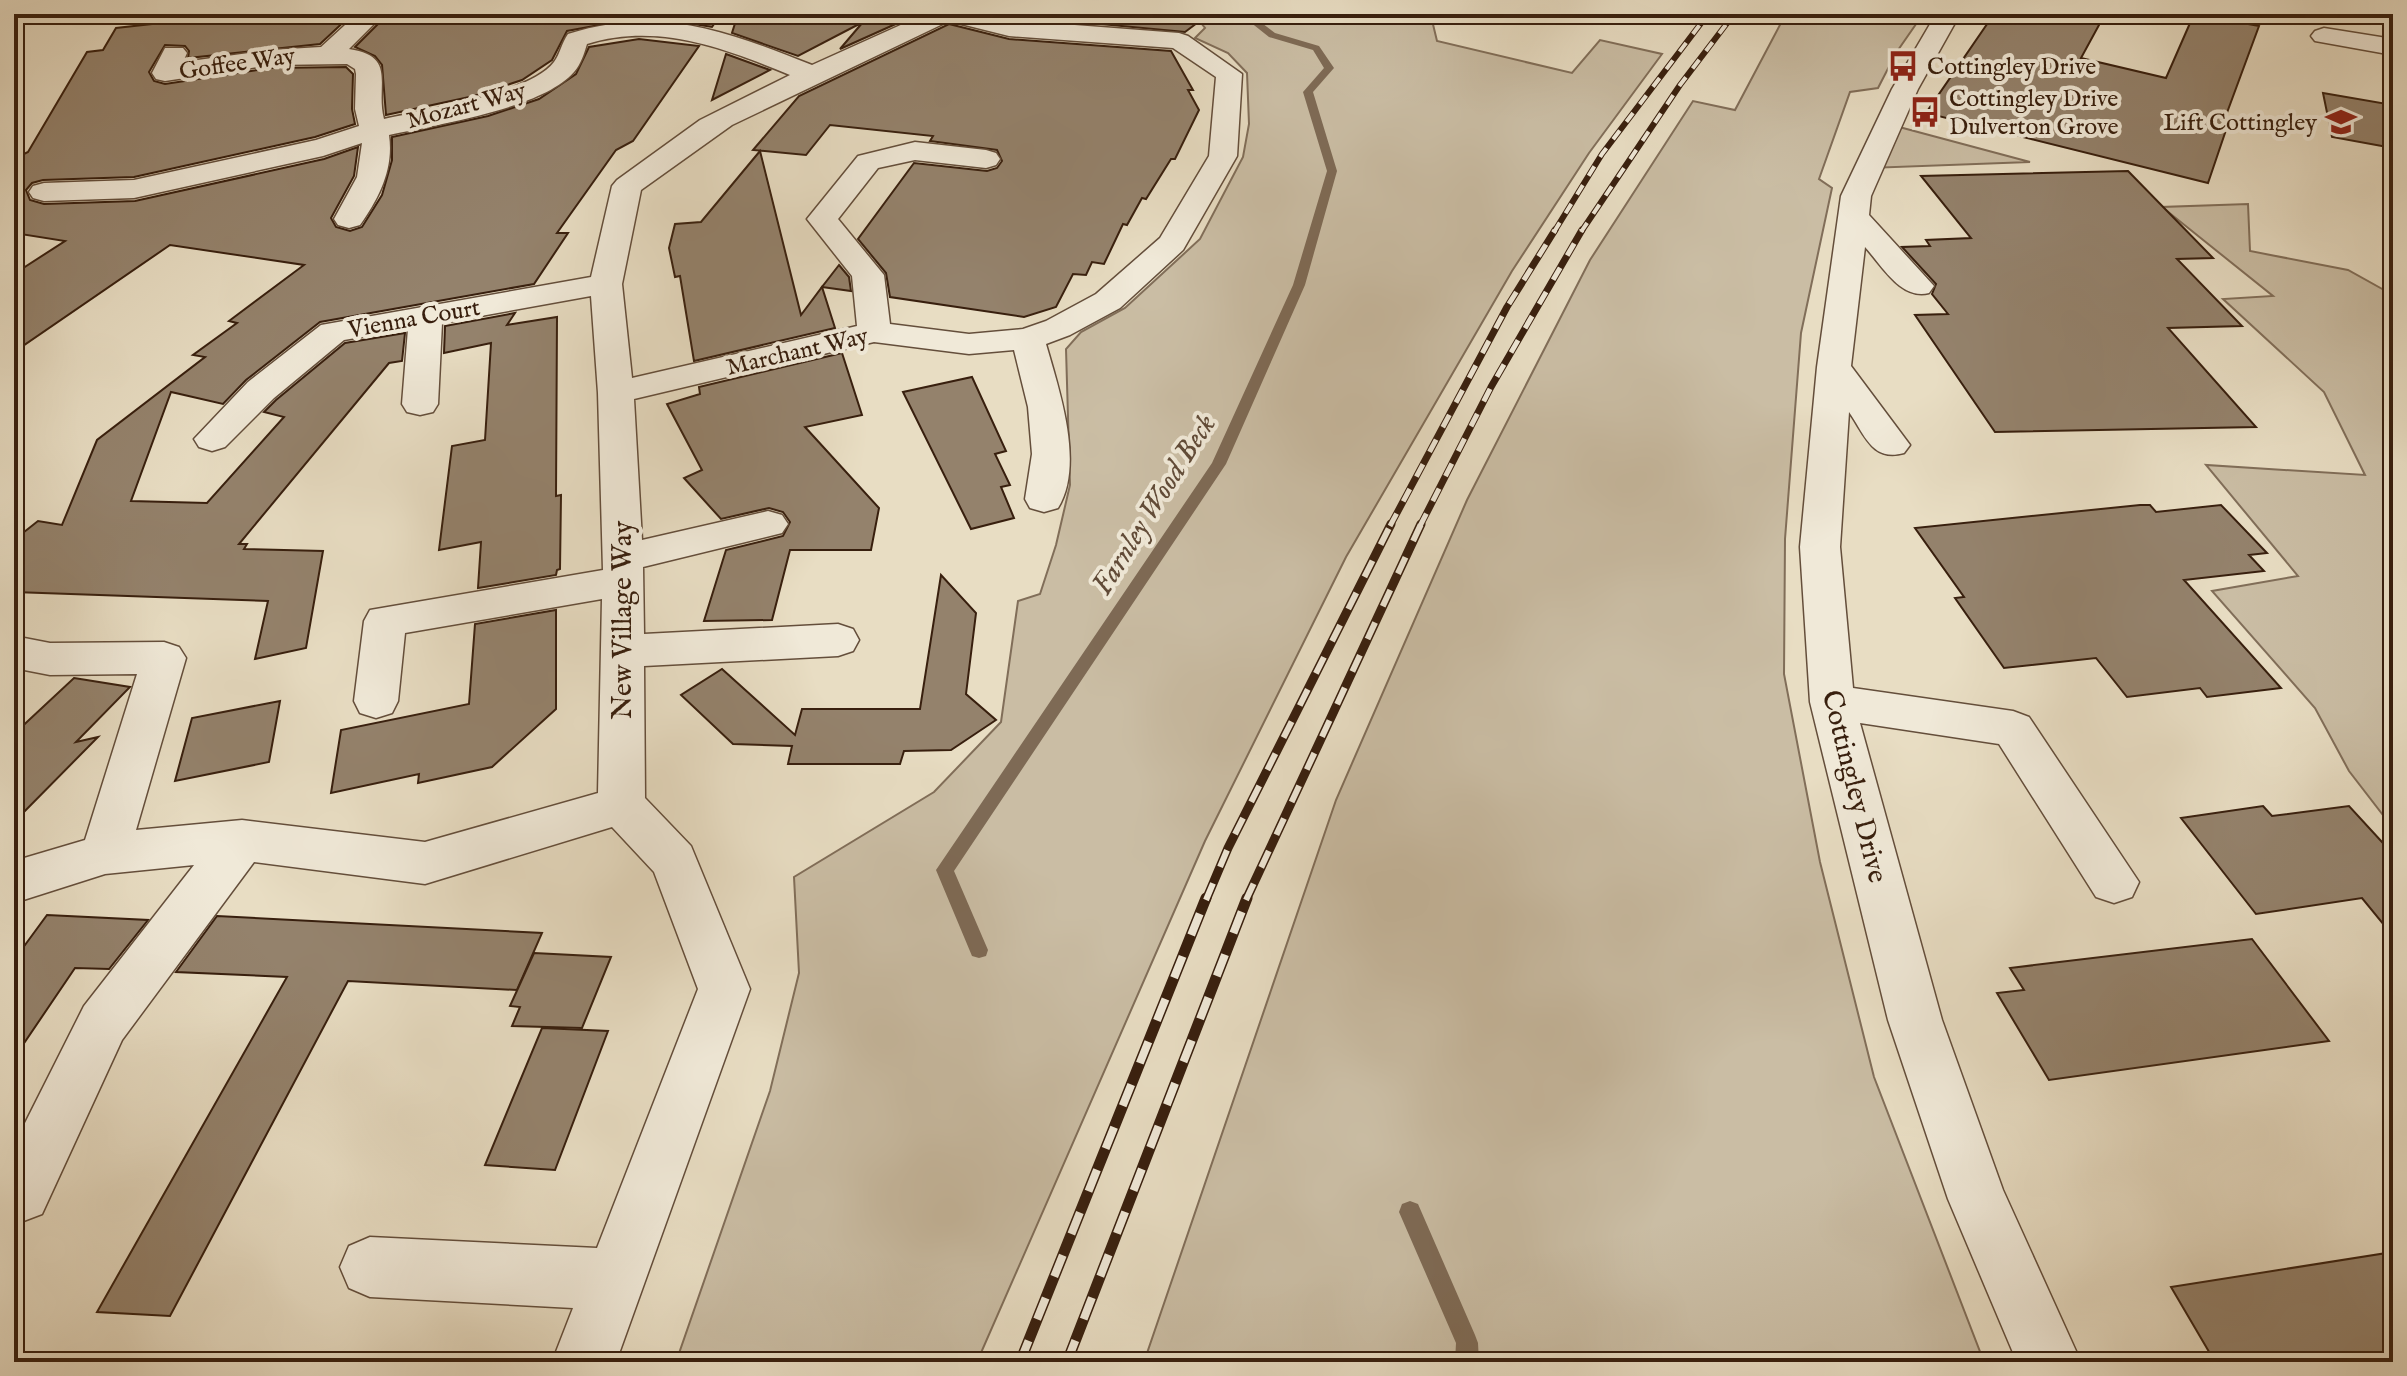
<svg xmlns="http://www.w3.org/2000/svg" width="2407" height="1376" font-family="'IM FELL English',serif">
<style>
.green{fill:#cabda4;stroke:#816e59;stroke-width:2}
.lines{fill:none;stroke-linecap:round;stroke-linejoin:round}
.stream{fill:#7e6a55;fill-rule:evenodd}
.building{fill:#94826c;stroke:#381f0e;stroke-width:2}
.minor-casing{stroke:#644e3b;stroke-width:3}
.minor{fill:#f0e9d8;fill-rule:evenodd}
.rail-far3-casing{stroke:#381f0e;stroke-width:6}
.rail-far2-casing{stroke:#381f0e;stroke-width:7}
.rail-far1-casing{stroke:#381f0e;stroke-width:9}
.rail-casing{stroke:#381f0e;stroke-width:11}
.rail-far3{stroke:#f0e9d8;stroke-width:4;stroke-dasharray:11;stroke-linecap:butt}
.rail-far2{stroke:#f0e9d8;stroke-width:5;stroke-dasharray:14;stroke-linecap:butt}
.rail-far1{stroke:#f0e9d8;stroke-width:6;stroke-dasharray:18;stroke-linecap:butt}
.rail{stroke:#f0e9d8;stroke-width:8;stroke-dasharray:23;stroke-linecap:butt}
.labels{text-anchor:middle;stroke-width:8;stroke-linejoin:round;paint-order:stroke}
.far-street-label{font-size:24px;fill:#381f0e;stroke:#f0e9d8}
.far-poi-label{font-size:24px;fill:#381f0e;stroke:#f0e9d8;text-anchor:start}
.street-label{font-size:28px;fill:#381f0e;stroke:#f0e9d8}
.water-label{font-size:30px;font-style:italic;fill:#614b38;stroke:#f0e9d8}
</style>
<rect width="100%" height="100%" fill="#e8ddc3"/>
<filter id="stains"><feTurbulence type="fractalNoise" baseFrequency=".0025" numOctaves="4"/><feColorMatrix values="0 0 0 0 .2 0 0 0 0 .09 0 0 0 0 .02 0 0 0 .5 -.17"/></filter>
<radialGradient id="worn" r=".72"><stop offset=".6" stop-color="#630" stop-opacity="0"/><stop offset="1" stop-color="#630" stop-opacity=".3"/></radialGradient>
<!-- green -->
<g class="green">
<path d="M1194,14H1443L1431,16L1437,41L1572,73L1600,40L1662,54L1589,153L1512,271L1346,557L1205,841L977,1362H676L770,1091L799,973L794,877L934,792L1001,722L1018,601L1040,594L1056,545L1070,485L1066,349L1081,332L1125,308L1200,239L1243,157L1249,124L1247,73L1228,53L1195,38L1205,28Z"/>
<path d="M1756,14H1923L1896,53L1878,88L1850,92L1819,179L1832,188L1801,333L1785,539L1784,674L1820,862L1874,1077L1984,1362H1144L1336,800L1467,500L1590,260L1693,101L1735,110L1781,23L1754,16Z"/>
<path d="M1888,124L2030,162L1869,168Z"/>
<path d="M2248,204L2250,251L2348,270L2393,295V828L2349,771L2315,708L2212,591L2298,576L2206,465L2365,475L2324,392L2223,299L2273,296L2162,207Z"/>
</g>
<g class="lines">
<!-- stream -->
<g class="stream">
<path d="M1240,14H1250L1275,33L1319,46L1334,68L1313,92L1337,171L1305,285L1226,464L954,871L988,950L986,956L979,958L972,956L936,870L1212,463L1293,285L1327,171L1303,92L1324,68L1313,50L1269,37Z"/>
<path d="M1410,1201L1418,1204L1475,1335L1478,1343L1479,1362H1455L1456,1343L1399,1212L1402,1204Z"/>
</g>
</g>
<!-- building -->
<g class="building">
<path d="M243,14H333L327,17H349L320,44L188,58L189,51L185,46L165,45L149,72L154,81L165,84L271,68L346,67L353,74L352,109L355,124L315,137L134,177L43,180L32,183L26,190L30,200L44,204L135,201L324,159L358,147L354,176L331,218L336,227L350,231L362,227L382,195L392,160V137L488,116L539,99L576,74L589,47L639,39L699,46L633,141L616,150L557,233H568L534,284L320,322L246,380L223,404L171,392L131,501L207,503L284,417L264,412L276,400L345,343L405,333L402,361L389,363L239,544H247L244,549L323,551L306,648L255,659L268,601L14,592V540L38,521L62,525L97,440L205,357L193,355L237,323L229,321L304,265L170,245L14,352V274L65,241L14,233V159L28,152L87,52L103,50L116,28Z"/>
<path d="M520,14H721L712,27L663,19H633L567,31L552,60L522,80L474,96L386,115L382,65L375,56L355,47L385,17H521Z"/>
<path d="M738,14H918L840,49L863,22L798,56L732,33Z"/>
<path d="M995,14H1209L1185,32Z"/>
<path d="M1994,14H2105L2081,58L2166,78L2194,14L2259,26L2221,129L2226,130L2208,183L1926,113Z"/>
<path d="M949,24L1009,39L1171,51L1193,90H1188L1199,110L1175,159H1171L1146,199L1142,198L1127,225L1123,224L1104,264L1092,262L1086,275L1073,274L1056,307L1024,317L890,297L886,273L858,239L914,163L987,171L997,168L1002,161L997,150L930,141L933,136L830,125L806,155L753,150L799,96Z"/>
<path d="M726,54L770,70L712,100Z"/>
<path d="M2323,93L2393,105V148L2332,137Z"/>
<path d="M760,151L801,315L822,287L835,328L694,361L680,276L675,277L669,248L675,224L701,222Z"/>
<path d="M2128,171L2213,258L2177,259L2242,326L2168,328L2256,427L1995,432L1915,315L1948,314L1932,294L1936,284L1902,247L1930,246L1926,240L1971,238L1921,176Z"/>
<path d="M839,265L849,277L851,291L822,287Z"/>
<path d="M515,313L507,325L557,317L556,496L561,495L560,569L557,570L556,575L478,588L481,542L439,550L452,446L485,440L491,343L444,353L445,326Z"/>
<path d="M842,353L862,415L805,427L879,508L871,550H790L772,620L704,621L726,550L783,536L790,522L783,512L769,508L721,519L684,478L702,470L667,404L700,394L699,387Z"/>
<path d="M972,377L1006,451L995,454L1010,485L1001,487L1014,518L971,529L903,392Z"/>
<path d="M2140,505H2150L2156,512L2221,505L2267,553L2249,555L2264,571L2184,580L2281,688L2207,697L2200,688L2127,697L2096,658L2004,668L1955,598L1964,597L1915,528Z"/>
<path d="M941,575L976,613L966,694L996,720L951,750L904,751L900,764H788L792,746L733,744L681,695L722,669L795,735L802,709H920Z"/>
<path d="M556,610V709L492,767L418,783L419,774L331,793L341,730L469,704L475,624Z"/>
<path d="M74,678L130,687L76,742L98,737L14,822V734Z"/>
<path d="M280,701L269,762L175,781L192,718Z"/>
<path d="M2263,806L2272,816L2349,806L2393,854V936L2362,898L2256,914L2181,818Z"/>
<path d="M47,915L148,920L109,969L75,968L14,1058V960Z"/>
<path d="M217,916L542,933L517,990L348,981L170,1316L97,1312L287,977L176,972Z"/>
<path d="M2252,939L2329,1041L2049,1080L1997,993L2024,990L2010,968Z"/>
<path d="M534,953L611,957L582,1028L512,1026L520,1007L510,1006Z"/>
<path d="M542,1028L608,1031L555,1170L485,1165Z"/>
<path d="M2393,1252V1362H2215L2171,1287Z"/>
</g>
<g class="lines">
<defs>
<g id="minor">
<path d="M357,14H384L349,49C398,56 375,86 384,119C424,110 530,94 554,62C560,54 562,42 568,34C660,5 726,31 812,65L925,14H981L1009,20L1179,33L1188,36L1242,74L1237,156L1183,250L1120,308L1070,335L1046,344C1059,390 1085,464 1058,508L1044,512L1030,508L1025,499L1032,454L1028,407L1014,350L969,354L874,342L634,399L642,540L768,511L782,515L788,524L782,533L643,567L644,634L838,624L853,629L859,640L853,651L838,656L644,666L645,798L691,846L750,989L616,1362H552L573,1308L370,1297L349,1288L340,1267L349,1246L370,1237L597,1248L698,989L654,872L612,827L425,884L254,862L122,1040L42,1214L21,1222L14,1219V1145L84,1006L194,865L105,874L14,903V861L85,840L137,674L50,675L14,668V636L50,643L164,642L179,647L186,658L136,830L242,820L425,842L598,793L602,599L405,633L398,701L392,713L376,718L360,713L354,701L364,621L370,610L603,570L598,393L591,296L442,323L438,404L433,412L420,415L407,412L402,404L408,329L344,340L274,398L225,447L212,451L199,447L194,439L248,382L321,325L591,277L612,186L617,180L700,120L790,75C724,48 658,22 587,44C584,54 581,64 574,72C542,109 437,124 389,135C394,169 379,198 360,225L349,228L338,225L334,219L357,177L362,143L323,156L134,198L44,201L33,198L29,192L33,186L44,183L134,180L316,140L359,126L355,109L356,74L355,69L347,64L271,65L165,81L156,79L152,73L165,48H183L187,53L183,62L271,50L321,47ZM949,21L1009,36L1173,48L1216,77L1209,156L1160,238L1096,294L1046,321L1023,329L969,334L890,324L884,275L838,219L878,168L915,160L986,168L996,165L1000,159L996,153L986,150L915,142L858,156L807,219L852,276L857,326L632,378L622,284L641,190L732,125Z"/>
<path d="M1936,14H1960L1918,89L1871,196L1869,215L1934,286L1929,293C1901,300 1883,267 1865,247L1851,366L1910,445L1904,453C1872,462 1865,435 1849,412L1840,547L1853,688L2013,711L2029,717L2139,882L2132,897L2114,903L2096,897L1999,744L1860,723L1942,1020L2003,1190L2081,1362H2017L1948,1199L1888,1020L1810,702L1800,547L1817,367L1841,196L1892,89Z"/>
<path d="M2324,28L2393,39V55L2315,41L2311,36L2315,31Z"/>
</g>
</defs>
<!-- minor casing -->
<use href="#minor" class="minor-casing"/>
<!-- minor -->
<use href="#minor" class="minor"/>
<defs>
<g id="rail-far3">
<path d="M1554,232L1602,154L1708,14"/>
<path d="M1581,232L1680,85L1734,14"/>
</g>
<g id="rail-far2">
<path d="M1390,526L1507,307L1555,230"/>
<path d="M1420,526L1491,387L1582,230"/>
</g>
<g id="rail-far1">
<path d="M1206,900L1228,848L1391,524"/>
<path d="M1246,900L1421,524"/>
</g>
<g id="rail">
<path d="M1020,1362L1206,898"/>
<path d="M1067,1362L1247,898"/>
</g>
</defs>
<!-- rail-far3 casing -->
<use href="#rail-far3" class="rail-far3-casing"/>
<!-- rail-far2 casing -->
<use href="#rail-far2" class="rail-far2-casing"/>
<!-- rail-far1 casing -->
<use href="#rail-far1" class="rail-far1-casing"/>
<!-- rail casing -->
<use href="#rail" class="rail-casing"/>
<!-- rail-far3 -->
<use href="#rail-far3" class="rail-far3"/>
<!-- rail-far2 -->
<use href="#rail-far2" class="rail-far2"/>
<!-- rail-far1 -->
<use href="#rail-far1" class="rail-far1"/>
<!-- rail -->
<use href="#rail" class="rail"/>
</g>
<!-- icons -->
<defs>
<symbol id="bus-bare" viewBox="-9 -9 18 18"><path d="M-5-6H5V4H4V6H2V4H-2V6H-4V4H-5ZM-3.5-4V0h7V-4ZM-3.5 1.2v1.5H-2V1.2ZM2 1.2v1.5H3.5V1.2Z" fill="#8f2418" stroke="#f0e9d8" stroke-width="2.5" paint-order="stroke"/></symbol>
<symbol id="school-bare" viewBox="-9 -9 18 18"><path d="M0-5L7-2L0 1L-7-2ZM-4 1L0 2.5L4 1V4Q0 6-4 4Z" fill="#8f2418" stroke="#f0e9d8" stroke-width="2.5" paint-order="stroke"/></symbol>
</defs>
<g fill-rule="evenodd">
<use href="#bus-bare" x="1881" y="44" width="44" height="44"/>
<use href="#bus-bare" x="1903" y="90" width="44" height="44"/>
<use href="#school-bare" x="2319" y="100" width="44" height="44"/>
</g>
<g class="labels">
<!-- far-street labels -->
<g class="far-street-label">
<text transform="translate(237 63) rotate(-8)" y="8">Goffee Way</text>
<text transform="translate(466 105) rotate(-15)" y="8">Mozart Way</text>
<text transform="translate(414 318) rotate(-10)" y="8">Vienna Court</text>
<text transform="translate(797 351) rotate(-13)" y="8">Marchant Way</text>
</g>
<!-- far-poi labels -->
<g class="far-poi-label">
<text x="1927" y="74">Cottingley Drive</text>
<text x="1949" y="106">Cottingley Drive<tspan x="1949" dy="28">Dulverton Grove</tspan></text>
<text x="2317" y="130" text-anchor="end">Lift Cottingley</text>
</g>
<!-- street labels -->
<g class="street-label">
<text transform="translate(621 620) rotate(-90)" y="10">New Village Way</text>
<text transform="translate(1856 786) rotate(76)" y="10">Cottingley Drive</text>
</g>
<!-- water labels -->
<g class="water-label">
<text transform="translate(1153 504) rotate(-58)" y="10">Farnley Wood Beck</text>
</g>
</g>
<!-- margin -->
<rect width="2407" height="1376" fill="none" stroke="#e8ddc3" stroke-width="48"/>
<rect x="16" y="16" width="2375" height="1344" fill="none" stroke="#381f0e" stroke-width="4"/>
<rect x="24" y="24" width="2359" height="1328" fill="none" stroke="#381f0e" stroke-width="2"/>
<rect width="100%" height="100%" filter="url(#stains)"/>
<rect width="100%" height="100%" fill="url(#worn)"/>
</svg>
